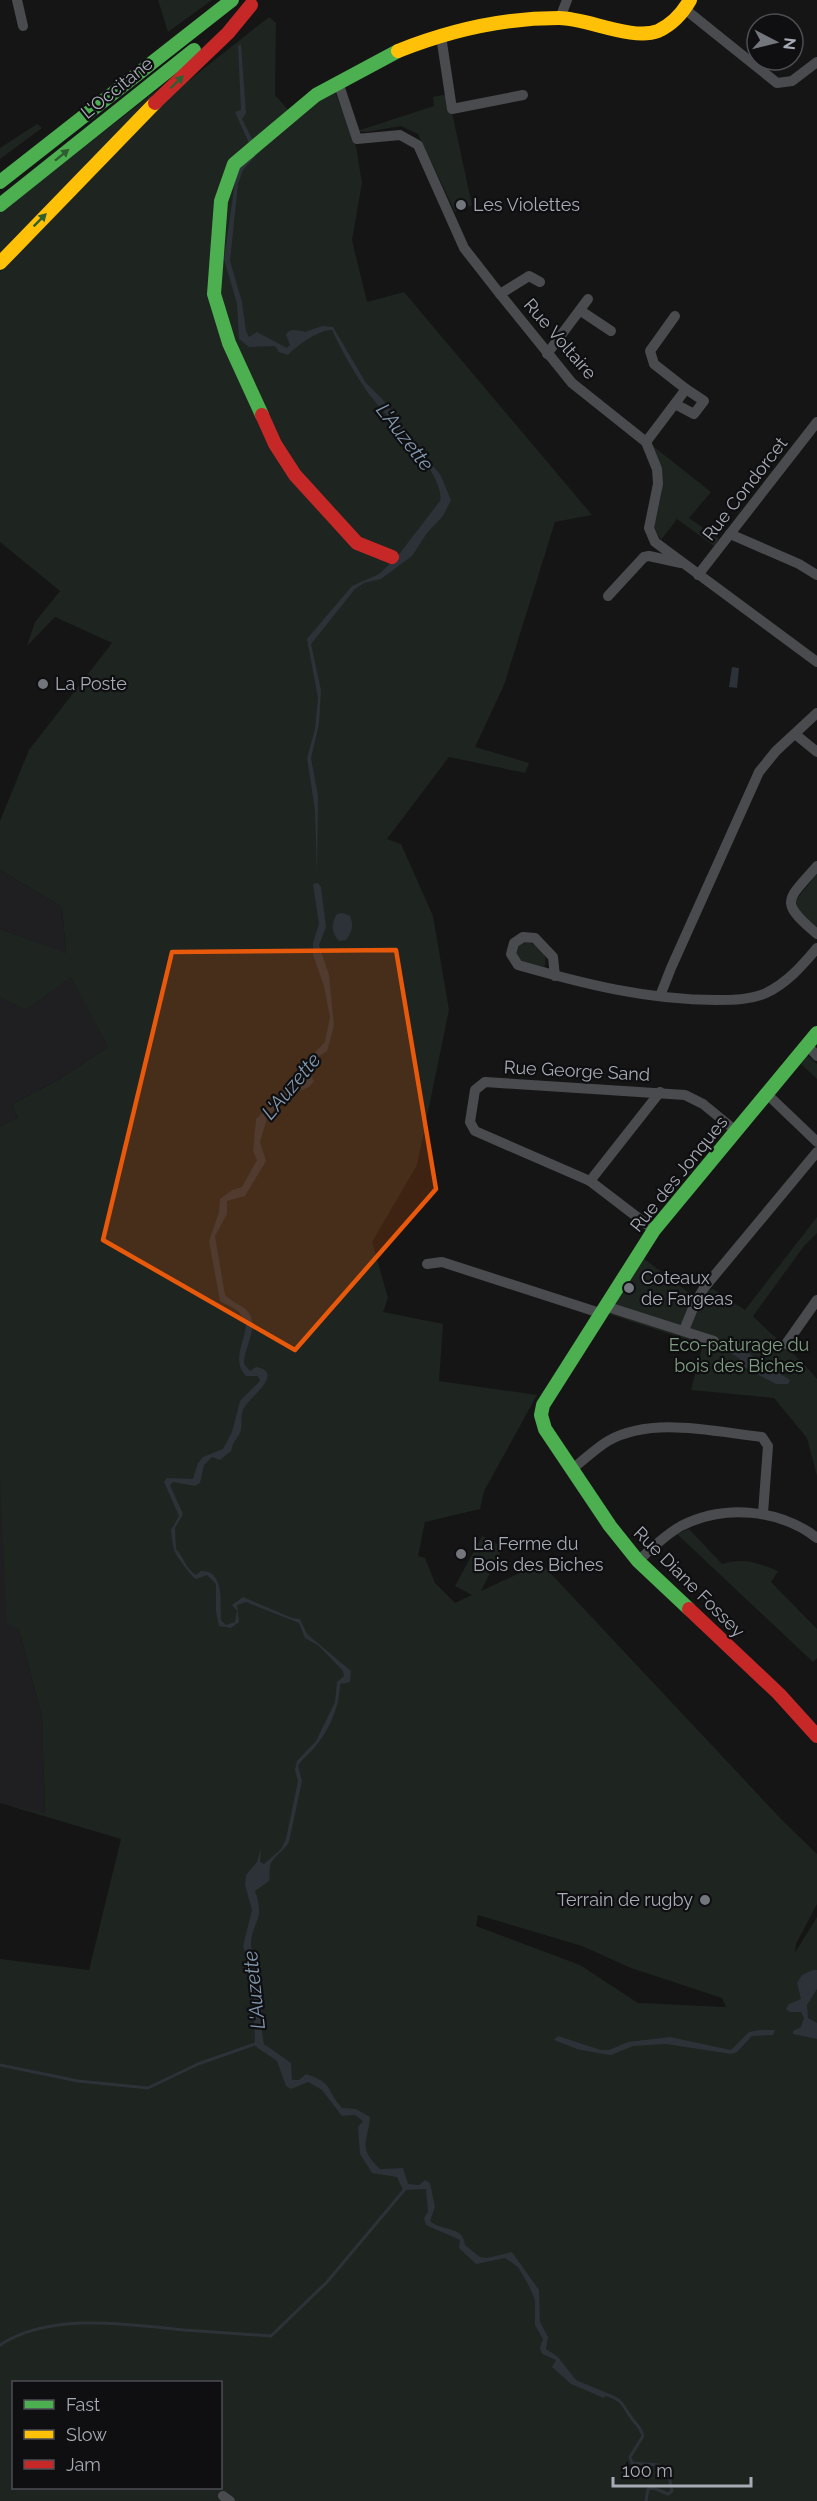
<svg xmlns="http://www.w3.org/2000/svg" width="817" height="2501" font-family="Raleway,sans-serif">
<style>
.built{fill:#1f1f21}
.green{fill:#1e241f;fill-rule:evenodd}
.water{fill:#2c3238}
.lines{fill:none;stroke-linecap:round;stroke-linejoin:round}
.stream{stroke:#2c3238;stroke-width:3}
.street{stroke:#4a4b4e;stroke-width:10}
.fast{stroke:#4caf50;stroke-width:14}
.slow{stroke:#ffc107;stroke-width:14}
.jam{stroke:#c62828;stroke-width:14}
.oneway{fill:#2e5f30}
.marked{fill:#e8590c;fill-opacity:0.2;stroke:#e8590c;stroke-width:4.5;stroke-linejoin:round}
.poi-dot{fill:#74767d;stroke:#0f0f11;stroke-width:2}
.labels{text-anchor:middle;stroke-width:4.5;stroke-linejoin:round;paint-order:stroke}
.street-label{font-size:18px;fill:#a7abb5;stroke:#0f0f11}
.poi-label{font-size:18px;fill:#a7abb5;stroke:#0f0f11;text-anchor:start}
.park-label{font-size:18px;fill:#809f82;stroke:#0f0f11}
.water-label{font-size:20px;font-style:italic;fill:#8198ae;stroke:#0f0f11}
</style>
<rect width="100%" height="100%" fill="#151515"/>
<!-- built -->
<g class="built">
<path d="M0,870L62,907L66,954L0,929Z"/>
<path d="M71,976L108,1047L58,1080L12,1104L18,1118L0,1126V997L26,1010Z"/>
<path d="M0,1480L19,1630L42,1717L45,1814L0,1803Z"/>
</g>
<!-- green -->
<g class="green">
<path d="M158,0H212L168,32Z"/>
<path d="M269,17L276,23L275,95L291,113L335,92L356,146L362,183L352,240L367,302L404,292L592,515L555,522L504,685L475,747L529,763L525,773L449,757L387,839L401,844L433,916L449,1010L417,1165L372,1242L388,1298L383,1312L443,1324L439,1381L537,1395L484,1491L480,1509L425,1522L418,1556L425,1558L435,1583L455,1603L472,1595L455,1586L482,1536L503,1547L481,1591L541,1563L782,1820L817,1854V1904L796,1944L795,1953L817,1917V2501H0V1959L89,1970L121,1839L0,1803L45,1813L42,1717L19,1630L7,1623L0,1480V1126L18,1118L12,1104L58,1080L108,1047L71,977L26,1010L0,997V929L66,953L62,907L0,870V821L29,750L112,643L55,617L27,646L35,622L60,591L0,542V272L159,104ZM478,1915L582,1946L631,1968L722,1998L726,2007L638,2003L580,1965L476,1926ZM14,2382H220V2488H14Z"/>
<path d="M171,79L0,256V213Z"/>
<path d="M448,94L472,205L455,212L418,134L401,126L366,132L357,131L434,106L433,97Z"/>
<path d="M37,124L42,128L0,159V148Z"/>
<path d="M649,443L711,492L689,518L719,539L714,546L677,519L661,540L654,527L662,490Z"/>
<path d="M817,874V928L798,912L796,900Z"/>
<path d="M524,941C536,943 550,954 544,967L520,962L515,956L519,943Z"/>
<path d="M807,1055L817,1064V1079L801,1064Z"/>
<path d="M817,1217V1233L804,1246L753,1316C774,1338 798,1355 817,1379V1476L807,1438L774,1398L691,1390L703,1345L606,1313L643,1258L692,1295L713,1289L745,1310Z"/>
<path d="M689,1529L722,1564C742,1557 760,1563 778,1571L771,1582L817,1629V1658L813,1662L677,1534Z"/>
</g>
<!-- water -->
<g class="water">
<path d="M241,44L246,113L242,119L259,152L243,170L238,184L230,261L242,302L246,331L249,337L257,332L287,348L290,345L286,335C290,327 298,331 305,332L322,326L333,327L366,383L383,400L441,476L451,500L443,516L427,533L412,556L381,579L364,583L355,589L311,644L321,690L319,724L311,758L318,796L317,877L315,810L307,758L315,729L318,698L307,639L352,586L379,574L397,557L440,501C447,473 380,412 364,387C352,369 341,350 332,330C320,329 296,346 288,355L279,352L275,346L249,347L239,339L237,304L224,259L235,182L239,169L253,152L235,112L241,110L238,46Z"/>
<path d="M732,667L739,668L737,688L729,687Z"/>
<path d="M318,883L321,887L326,927L319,945L329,975L334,1026L327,1051L315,1059L308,1071L314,1081L309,1087L287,1096L267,1118L260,1142L266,1161L245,1196L227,1201V1214L215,1236L225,1295C231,1301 237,1303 244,1308C263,1323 244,1344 244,1364L250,1371L256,1367C286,1372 249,1398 244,1408C239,1417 244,1426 239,1435C235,1441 233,1443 231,1451L220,1460L212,1457L204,1465L200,1483L195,1486L173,1482L170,1485L183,1514L175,1528L176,1549C184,1557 186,1569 196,1575L201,1571C225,1570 220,1604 221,1620L226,1625L235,1622L237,1611L232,1605L243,1597L292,1618L300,1619L307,1634L351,1671L350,1682L340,1684C340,1706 329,1731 314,1748C309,1754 302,1759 298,1766L302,1781L289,1842C284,1851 272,1857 270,1866C269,1871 270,1876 269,1881L255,1891C266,1921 252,1920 251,1944C251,1956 258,1969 260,1980C264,2002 259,2022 264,2044L291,2063L292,2080H299L306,2074C335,2084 325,2089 342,2108L356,2109L370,2117C368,2143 357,2147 380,2169L403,2168L408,2184L419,2185L425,2180L430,2183L435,2207L430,2221C442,2232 463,2225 465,2245L480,2257L487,2258L512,2252L539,2290L540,2322L548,2337L546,2349L558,2357L576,2380L607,2393L604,2398L571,2384L552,2367L556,2360L542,2354L540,2348L543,2339L535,2325V2300L529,2286L518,2267L505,2258L476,2264L459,2248L460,2240L426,2225L424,2218L428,2212L426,2189L403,2190L397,2177L372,2173L360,2154L358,2127L363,2121L355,2115L342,2116L322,2090L308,2082L291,2089L286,2086L277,2061L255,2046L253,1983L248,1971L249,1964L243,1946L252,1910L245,1885L246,1875L257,1862L261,1848L260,1862L264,1864L281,1849L286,1839L298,1781L295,1770L297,1761L316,1741L335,1702L337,1682L344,1676L343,1671L319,1646L305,1638L299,1623L246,1602L237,1605L239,1622L231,1628L219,1626L216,1611V1584L207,1575L196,1579C191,1576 176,1556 174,1550C172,1544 172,1536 171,1530L179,1516L164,1482L167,1478L193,1479L198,1463L203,1457L223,1449L232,1432L240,1401L260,1381L258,1376H246C230,1359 247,1340 246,1321L237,1310L220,1301L209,1241L219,1212L220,1199L232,1190L242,1187L257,1160L253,1151L256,1119L279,1096L297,1071L325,1042L330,1017L324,986L313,955V943L319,924L313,884Z"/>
<path d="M343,913L350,916C354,926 352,932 346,940L339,941C331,933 331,923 337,914Z"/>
<path d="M734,1338L752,1356L790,1380L788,1384H776L742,1366L739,1358L725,1350L726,1345Z"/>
<path d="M813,1970H817V1989L807,2005L808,2018L817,2023V2039L793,2034V2031L801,2027L804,2018L801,2012H790L786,2009L789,2004L801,1999L797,1983L802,1975Z"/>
<path d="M760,2030H775L773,2035L752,2036L737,2052L731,2054L666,2044L633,2046L611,2055L603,2054L577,2049L554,2040L558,2036L601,2050H609L628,2042L670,2037L731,2050L749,2032Z"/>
</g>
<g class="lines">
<!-- stream -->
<g class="stream">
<path d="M0,2065L78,2081L148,2088L198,2064L258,2043"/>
<path d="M0,2345C50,2312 128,2324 184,2330C213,2332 242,2334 271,2336L327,2282L405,2189"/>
<path d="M605,2394C626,2401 621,2405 633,2420C638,2426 641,2428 643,2436L630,2457L632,2463L659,2465L668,2471L672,2491L668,2494L654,2488L648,2489L646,2501"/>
</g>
<!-- street -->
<g class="street">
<path d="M17,0L23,26"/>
<path d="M686,10L777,83L792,81L817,62"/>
<path d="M560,18L567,0"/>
<path d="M441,36L452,109L523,95"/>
<path d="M338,82L357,139L400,135L418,145L464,248L500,294L572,383L646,442L657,469L658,484L649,528L655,542L817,662"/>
<path d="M500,294L529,276L540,282"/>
<path d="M581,311L611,331"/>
<path d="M547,354L588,299"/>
<path d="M675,404L694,414L704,401L686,389"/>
<path d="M646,442L686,389L654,364L650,351L675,316"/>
<path d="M730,534L799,564L817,575"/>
<path d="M698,575L817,422"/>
<path d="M608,596L644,557L649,556L681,563"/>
<path d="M795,734L817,752"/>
<path d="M817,866C787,901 778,901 817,934"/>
<path d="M555,976L553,957L535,938L523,937L514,943L511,954L518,965C584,984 648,1000 716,1000C733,1000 750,1000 766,993C787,983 802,966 817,948"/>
<path d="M660,996L671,968L759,772L776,751L817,713"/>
<path d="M807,1045L817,1056"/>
<path d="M768,1095L817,1142"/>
<path d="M590,1181L660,1092"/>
<path d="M654,1230L590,1181L475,1131L470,1122L475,1090L485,1082L685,1095L703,1104L736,1131"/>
<path d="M427,1264L442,1262L600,1313"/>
<path d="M605,1306L714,1341"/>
<path d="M684,1330L696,1301L704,1288L817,1152"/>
<path d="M786,1344L817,1300"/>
<path d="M572,1469C584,1460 596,1448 608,1441C652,1416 715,1432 762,1437L768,1446L763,1513"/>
<path d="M638,1561C652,1548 665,1535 681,1526C724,1504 780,1509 817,1538"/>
<path d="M223,2496L230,2501"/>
</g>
<!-- fast -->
<g class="fast">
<path d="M0,182L232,0"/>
<path d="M0,205L194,50"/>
<path d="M262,415L229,343L214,294L221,201L234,164L316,95L398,51"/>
<path d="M689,1609L638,1561L610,1526L545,1429L541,1415L543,1405L654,1230L817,1033"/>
</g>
<!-- slow -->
<g class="slow">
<path d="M398,51C448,31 505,18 559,18C587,18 632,41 658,31C673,24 682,14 690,0"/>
<path d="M0,263L155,103"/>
</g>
<!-- jam -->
<g class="jam">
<path d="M155,103L228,33L251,5"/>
<path d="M262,415L275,444L295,475L357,543L392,557"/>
<path d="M689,1609L779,1694L817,1736"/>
</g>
</g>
<!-- one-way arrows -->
<defs><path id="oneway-solid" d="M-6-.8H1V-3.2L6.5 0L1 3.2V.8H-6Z" transform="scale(1.5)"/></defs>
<g class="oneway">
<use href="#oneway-solid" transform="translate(177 82) rotate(-44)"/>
<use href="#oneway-solid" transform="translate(62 155) rotate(-39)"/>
<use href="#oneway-solid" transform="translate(40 220) rotate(-45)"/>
</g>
<!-- marked area -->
<path class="marked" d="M396,950L436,1189L295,1350L103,1240L172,952Z"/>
<!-- markers -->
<g class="poi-dot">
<circle cx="461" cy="205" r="6"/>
<circle cx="43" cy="684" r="6"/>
<circle cx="629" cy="1288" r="6"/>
<circle cx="461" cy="1554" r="6"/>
<circle cx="705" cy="1900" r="6"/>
</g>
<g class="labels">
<!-- street labels -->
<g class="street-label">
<text transform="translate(117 88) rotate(-39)" y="6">L'Occitane</text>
<text transform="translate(560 339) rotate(49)" y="6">Rue Voltaire</text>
<text transform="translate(745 489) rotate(-52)" y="6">Rue Condorcet</text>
<text transform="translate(577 1071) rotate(3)" y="6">Rue George Sand</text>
<text transform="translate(679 1174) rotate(-51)" y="6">Rue des Jonques</text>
<text transform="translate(689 1582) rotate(45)" y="6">Rue Diane Fossey</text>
</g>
<!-- poi labels -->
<g class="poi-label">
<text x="473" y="211">Les Violettes</text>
<text x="55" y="690">La Poste</text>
<text x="641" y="1284">Coteaux<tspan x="641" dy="21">de Fargeas</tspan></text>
<text x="473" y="1550">La Ferme du<tspan x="473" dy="21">Bois des Biches</tspan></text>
<text x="693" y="1906" text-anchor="end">Terrain de rugby</text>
</g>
<!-- park labels -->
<g class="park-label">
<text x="739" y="1351">Eco-paturage du<tspan x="739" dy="21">bois des Biches</tspan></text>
</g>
<!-- water labels -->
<g class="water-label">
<text transform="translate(405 437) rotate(52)" y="7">L'Auzette</text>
<text transform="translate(291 1086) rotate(-50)" y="7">L'Auzette</text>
<text transform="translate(254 1990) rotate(-96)" y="7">L'Auzette</text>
</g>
</g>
<!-- legend -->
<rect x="12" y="2381" width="210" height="108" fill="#0f0f11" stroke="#4c4d53" stroke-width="1.5"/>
<rect x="24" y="2400" width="30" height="9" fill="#4caf50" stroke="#4c4d53" stroke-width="1.5"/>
<text x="66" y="2411" font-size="18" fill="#a7abb5">Fast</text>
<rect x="24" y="2430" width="30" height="9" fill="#ffc107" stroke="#4c4d53" stroke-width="1.5"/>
<text x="66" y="2441" font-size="18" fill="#a7abb5">Slow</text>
<rect x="24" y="2460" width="30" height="9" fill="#c62828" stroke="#4c4d53" stroke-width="1.5"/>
<text x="66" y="2471" font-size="18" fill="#a7abb5">Jam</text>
<!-- north arrow -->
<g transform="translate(775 42) rotate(97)"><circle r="28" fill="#0f0f11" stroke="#4c4d53" stroke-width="1.5"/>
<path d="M0-4.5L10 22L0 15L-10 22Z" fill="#74767d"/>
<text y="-9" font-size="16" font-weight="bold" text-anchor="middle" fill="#a7abb5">N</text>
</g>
<!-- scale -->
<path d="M613 2477v9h138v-9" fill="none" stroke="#a7abb5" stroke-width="3"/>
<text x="622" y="2477" font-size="18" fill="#a7abb5" stroke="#0f0f11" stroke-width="4.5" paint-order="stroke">100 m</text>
</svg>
